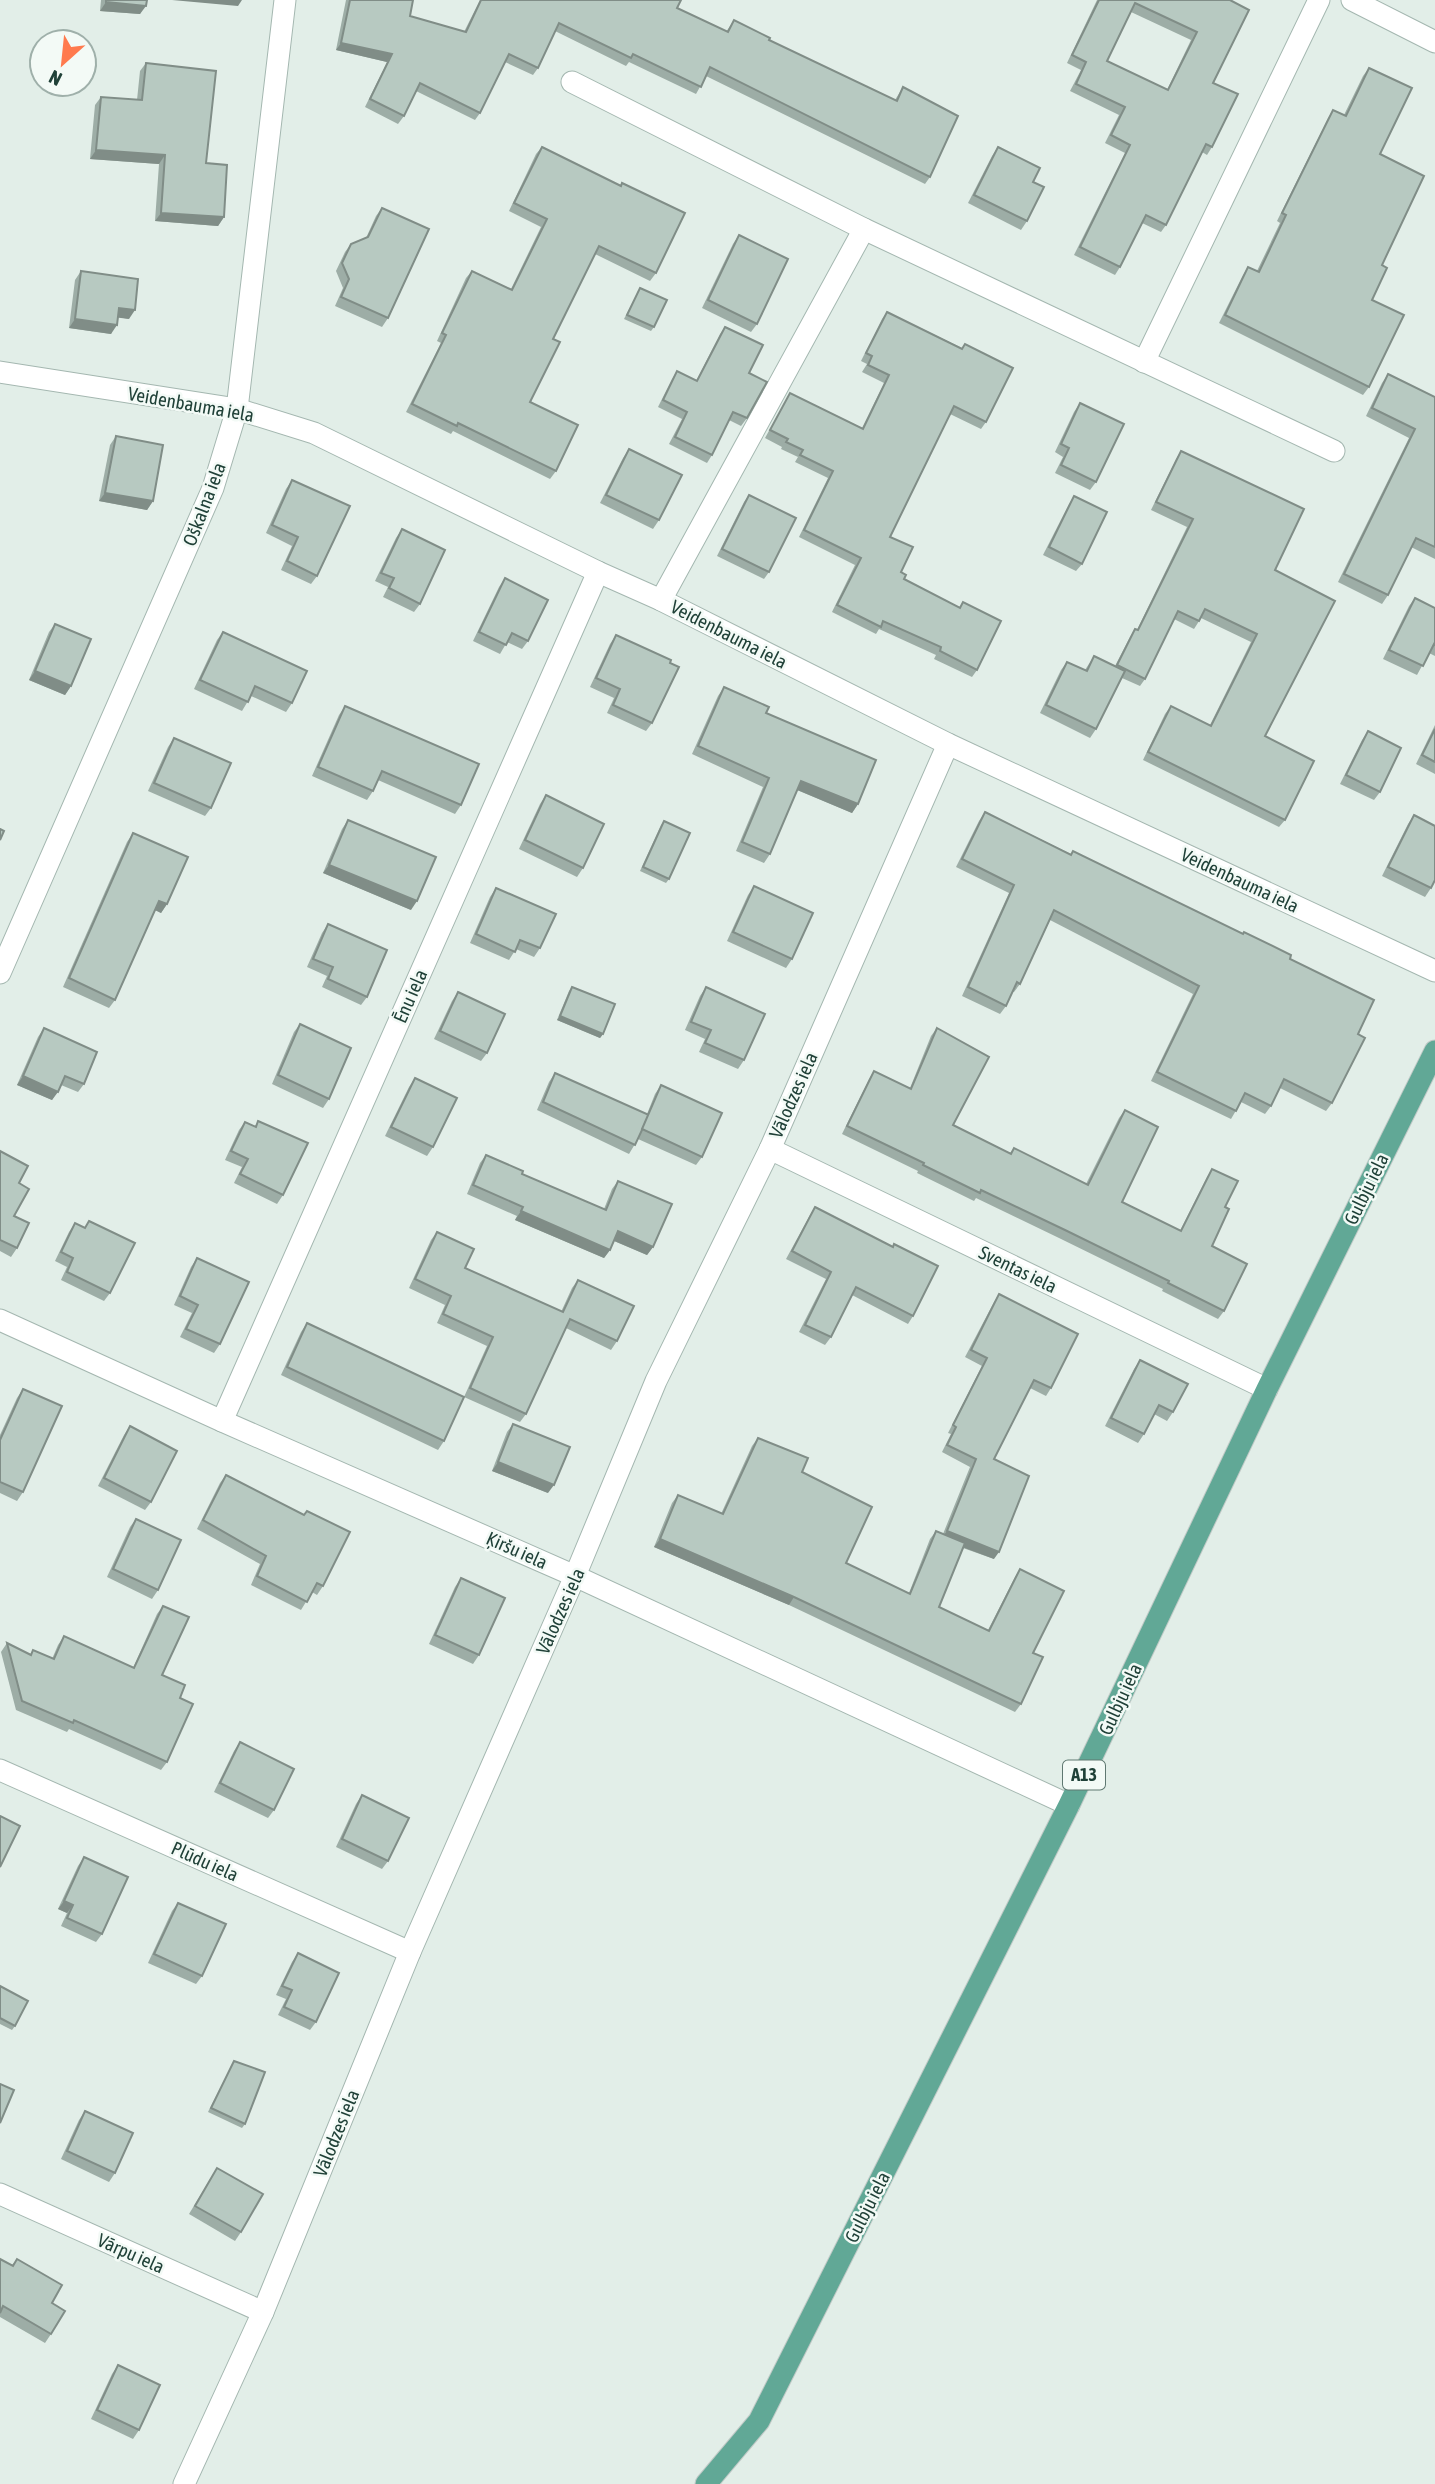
<svg xmlns="http://www.w3.org/2000/svg" width="1435" height="2484" font-family="'Asap Condensed',sans-serif">
<style>
.lines{fill:none;stroke-linecap:round;stroke-linejoin:round}
.minor-casing{stroke:#a4b7b0;stroke-width:23}
.major-casing{stroke:#c1cac7;stroke-width:23}
.minor{stroke:#fff;stroke-width:21}
.major{stroke:#61a896;stroke-width:21}
.wall{fill:#9dada6;fill-rule:evenodd}
.shaded-wall{fill:#808d87}
.building{fill:#b7c9c1;stroke:#808d87;stroke-width:2;fill-rule:evenodd}
.labels{text-anchor:middle;stroke-width:5;stroke-linejoin:round;paint-order:stroke}
.shield{fill:#f3faf6;stroke:#5f7871;stroke-width:2}
.shield-label{font-size:18px;font-weight:bold;fill:#204138}
.street-label{font-size:19px;fill:#204138;stroke:#f3faf6}
</style>
<rect width="100%" height="100%" fill="#e2eee8"/>
<g class="lines">
<defs>
<g id="minor">
<path d="M1352,0L1435,42"/>
<path d="M572,82L864,229L1334,451"/>
<path d="M1144,362L1319,0"/>
<path d="M0,372L237,409L314,433L598,572L661,600L948,744L1435,971"/>
<path d="M661,600L864,229"/>
<path d="M0,973L213,488L237,409L285,0"/>
<path d="M770,1149L1267,1389"/>
<path d="M0,1320L222,1421L575,1576L1069,1805"/>
<path d="M222,1421L598,572"/>
<path d="M0,1770L410,1952"/>
<path d="M0,2194L263,2312"/>
<path d="M184,2484L263,2312L410,1952L575,1576L656,1381L770,1149L948,744"/>
</g>
<path id="major" d="M706,2484L759,2421L1069,1805L1267,1389L1435,1051"/>
</defs>
<!-- minor casing -->
<use href="#minor" class="minor-casing"/>
<!-- major casing -->
<use href="#major" class="major-casing"/>
<!-- minor -->
<use href="#minor" class="minor"/>
<!-- major -->
<use href="#major" class="major"/>
</g>
<!-- wall -->
<g class="wall">
<path d="M101,0H147L140,14L100,11Z"/>
<path d="M346,0H413L410,16L464,32L480,0H681L677,8L726,32L734,20L769,40L895,100L903,87L930,177L925,184L706,76L696,94L629,62L626,66L555,31L538,68L533,75L505,62L480,113L475,120L416,91L404,116L398,124L365,107L387,62L336,50Z"/>
<path d="M1097,0H1230L1213,83L1212,147L1207,155L1202,152L1166,225L1161,232L1142,223L1120,267L1115,275L1074,255L1125,153L1105,143L1119,115L1070,91L1081,70L1067,63ZM1131,12L1191,40L1167,90L1107,61Z"/>
<path d="M146,63L206,163L224,217L218,226L155,221L159,164L90,159L95,105L101,97L137,100L140,71Z"/>
<path d="M1369,68L1380,154L1382,265L1372,300L1369,387L1363,395L1219,323L1243,275L1248,267L1257,271L1280,223L1277,221L1328,118L1333,110L1344,115L1363,76Z"/>
<path d="M542,147L656,273L650,281L595,254L553,339L530,402L556,471L550,479L453,431L451,434L406,412L441,343L437,341L466,278L472,271L511,289L541,227L509,211L536,154Z"/>
<path d="M998,147L1033,182L1027,221L1021,230L968,203L992,156Z"/>
<path d="M382,208L388,318L382,327L335,306L343,288L336,271L345,252L351,244L366,238L376,216Z"/>
<path d="M739,235L757,324L751,332L702,308L733,244Z"/>
<path d="M81,271L129,319L118,317L111,334L69,328L75,280Z"/>
<path d="M640,288L654,327L651,331L624,319Z"/>
<path d="M887,312L962,348L965,344L986,422L981,429L950,414L890,537L904,579L959,608L963,602L977,670L972,677L934,659L936,655L879,629L876,634L832,612L855,565L799,537L828,478L795,462L798,457L781,449L782,447L765,438L790,393L862,428L884,383L862,372L867,364L861,361L882,319Z"/>
<path d="M725,327L749,373L747,418L741,426L729,420L712,455L707,463L669,444L682,419L658,407L672,379L677,371L696,381L720,334Z"/>
<path d="M1388,374L1435,397V559L1411,547L1388,595L1382,604L1338,582L1409,438L1366,416L1382,383Z"/>
<path d="M1080,403L1096,482L1090,490L1055,473L1063,457L1055,452L1074,412Z"/>
<path d="M116,436L153,501L147,510L99,501L110,445Z"/>
<path d="M629,449L659,520L653,529L600,503L623,458Z"/>
<path d="M1181,451L1275,570L1265,736L1285,820L1279,827L1143,760L1165,714L1171,706L1210,725L1251,642L1201,618L1194,629L1174,619L1145,679L1140,686L1122,678L1096,729L1090,738L1040,713L1061,670L1067,662L1085,670L1094,656L1115,666L1130,637L1135,629L1137,630L1187,527L1151,510L1176,459Z"/>
<path d="M292,480L317,576L311,584L281,570L292,546L266,533L286,489Z"/>
<path d="M749,495L769,572L764,579L717,556L744,502Z"/>
<path d="M1074,496L1082,564L1076,571L1043,555L1069,504Z"/>
<path d="M402,529L420,604L414,612L383,597L388,587L375,581L396,538Z"/>
<path d="M505,578L528,641L522,649L507,642L500,654L473,641L499,587Z"/>
<path d="M1415,598L1435,608V656L1429,653L1417,675L1383,659L1409,606Z"/>
<path d="M55,624L71,686L65,695L29,680L49,632Z"/>
<path d="M223,632L292,703L286,712L251,696L242,711L194,689L217,640Z"/>
<path d="M616,635L652,723L646,731L607,713L614,698L590,687L610,644Z"/>
<path d="M724,687L766,713L858,804L852,813L797,790L770,854L764,863L736,851L763,787L692,754L718,696Z"/>
<path d="M345,706L461,805L455,814L378,780L373,791L367,800L312,776L339,715Z"/>
<path d="M1435,725V774L1416,764Z"/>
<path d="M1368,731L1380,792L1374,800L1340,784L1362,740Z"/>
<path d="M174,738L211,808L205,816L148,791L168,747Z"/>
<path d="M546,795L583,868L577,877L519,849L540,804Z"/>
<path d="M985,812L1071,854L1290,959L1358,1034L1332,1103L1326,1111L1280,1088L1271,1106L1265,1114L1241,1102L1231,1119L1151,1081L1193,994L1050,920L1020,984L1014,992H1012L1006,1006L1000,1014L962,996L1009,893L956,867L979,821Z"/>
<path d="M1414,815L1431,888L1425,897L1382,876L1408,824Z"/>
<path d="M348,820L411,910L323,873L342,829Z"/>
<path d="M664,821L669,879L666,883L640,871L661,825Z"/>
<path d="M133,833L167,904L161,913L155,910L115,1000L109,1008L63,987L127,842Z"/>
<path d="M754,886L792,959L786,968L727,941L748,895Z"/>
<path d="M496,888L540,948L534,957L516,949L509,960L470,943L490,897Z"/>
<path d="M328,924L367,997L361,1005L322,987L327,976L307,967L322,933Z"/>
<path d="M572,987L603,1034L600,1038L557,1020L569,991Z"/>
<path d="M706,987L744,1060L738,1069L699,1052L705,1039L685,1030L700,996Z"/>
<path d="M458,992L487,1053L481,1061L434,1039L452,1001Z"/>
<path d="M300,1024L329,1099L323,1108L272,1084L294,1032Z"/>
<path d="M44,1028L84,1084L78,1092L61,1085L52,1100L17,1085L38,1037Z"/>
<path d="M937,1028L953,1125L1010,1153L1014,1148L1086,1184L1119,1118L1125,1110L1122,1202L1180,1231L1207,1177L1212,1169L1225,1207L1212,1246L1224,1311L1218,1319L1162,1291L1163,1289L1059,1238L976,1198L974,1201L917,1173L918,1171L842,1134L869,1079L874,1071L910,1088L931,1036Z"/>
<path d="M555,1073L647,1114L655,1094L661,1085L702,1157L696,1165L638,1139L629,1154L537,1110L549,1082Z"/>
<path d="M415,1078L433,1147L427,1156L385,1136L409,1087Z"/>
<path d="M258,1121L283,1195L277,1204L234,1183L242,1167L225,1160L239,1130L245,1122L255,1126Z"/>
<path d="M0,1151L19,1183L14,1216L17,1248L11,1257L0,1251Z"/>
<path d="M486,1155L522,1174L604,1209L612,1189L618,1181L653,1247L647,1255L614,1241L610,1250L604,1258L515,1220L517,1216L467,1194L480,1163Z"/>
<path d="M815,1207L913,1316L908,1324L852,1295L831,1337L825,1345L799,1332L826,1279L786,1259L810,1215Z"/>
<path d="M89,1221L110,1293L104,1301L61,1280L67,1267L55,1261L69,1232L75,1223L85,1228Z"/>
<path d="M437,1232L465,1268L561,1312L572,1288L578,1280L617,1341L611,1350L566,1328L526,1414L520,1422L464,1397L487,1346L437,1323L445,1305L409,1288L431,1240Z"/>
<path d="M197,1258L220,1344L214,1353L180,1337L192,1313L174,1305L191,1267Z"/>
<path d="M999,1294L1051,1388L1046,1396L1030,1388L994,1459V1559L963,1548L939,1607L988,1630L1015,1577L1020,1569L1033,1653L1021,1704L1015,1712L789,1605L654,1547L672,1503L678,1495L721,1514L752,1446L758,1438L802,1472L846,1563L909,1593L930,1539L936,1531L943,1534L970,1467L942,1452L951,1434L948,1433L982,1366L965,1357L994,1302Z"/>
<path d="M307,1323L444,1441L438,1450L281,1375L301,1332Z"/>
<path d="M1140,1360L1173,1412L1167,1421L1154,1414L1144,1434L1138,1443L1105,1426L1134,1369Z"/>
<path d="M23,1389V1492L17,1501L0,1493V1435L17,1398Z"/>
<path d="M513,1424L548,1493L492,1471L507,1432Z"/>
<path d="M130,1426L151,1502L145,1510L98,1486L124,1435Z"/>
<path d="M226,1475L304,1515L307,1511L323,1586L317,1595L312,1592L301,1610L251,1585L260,1564L197,1529L220,1483Z"/>
<path d="M136,1519L158,1590L152,1599L107,1577L130,1527Z"/>
<path d="M461,1578L479,1655L473,1664L429,1644L455,1587Z"/>
<path d="M163,1606L162,1675L180,1698L167,1762L161,1770L69,1729L67,1732L16,1710L1,1652L7,1643L30,1655L33,1650L52,1659L58,1645L64,1636L133,1668L157,1614Z"/>
<path d="M240,1742L274,1810L268,1818L214,1792L234,1751Z"/>
<path d="M362,1795L388,1861L382,1869L336,1847L356,1804Z"/>
<path d="M84,1857L102,1934L96,1942L61,1926L67,1913L58,1909L78,1866Z"/>
<path d="M178,1903L202,1976L196,1984L148,1963L172,1911Z"/>
<path d="M298,1953L316,2022L310,2030L278,2015L286,1999L276,1995L292,1962Z"/>
<path d="M0,1986L15,2026L12,2030L0,2024Z"/>
<path d="M234,2061L245,2124L242,2128L208,2112Z"/>
<path d="M85,2111L115,2173L109,2182L61,2159L79,2120Z"/>
<path d="M217,2168L241,2232L235,2241L189,2214Z"/>
<path d="M0,2259L12,2265L17,2259L52,2303L51,2334L45,2343L0,2317Z"/>
<path d="M118,2365L139,2430L133,2439L91,2419L112,2374Z"/>
</g>
<!-- shaded-wall -->
<g class="shaded-wall">
<path d="M172,0H242L238,6Z"/>
<path d="M106,2L146,6L140,14L100,11Z"/>
<path d="M341,43L392,54L387,62L336,50Z"/>
<path d="M96,150L165,155L159,164L90,159Z"/>
<path d="M161,213L224,217L218,226L155,221Z"/>
<path d="M119,308L135,310L129,319L113,317Z"/>
<path d="M75,319L117,325L111,334L69,328Z"/>
<path d="M105,493L153,501L147,510L99,501Z"/>
<path d="M35,671L71,686L65,695L29,680Z"/>
<path d="M801,781L858,804L852,813L795,789Z"/>
<path d="M329,865L417,901L411,910L323,873Z"/>
<path d="M159,901L167,904L161,913L153,909Z"/>
<path d="M560,1016L603,1034L600,1038L557,1020Z"/>
<path d="M23,1076L58,1092L52,1100L17,1085Z"/>
<path d="M521,1211L610,1250L604,1258L515,1220Z"/>
<path d="M618,1231L653,1247L647,1255L612,1240Z"/>
<path d="M498,1462L554,1485L548,1493L492,1471Z"/>
<path d="M947,1531L999,1552L994,1559L941,1539Z"/>
<path d="M660,1539L794,1597L789,1605L654,1547Z"/>
<path d="M64,1901L73,1905L67,1913L58,1909Z"/>
</g>
<!-- building -->
<g class="building">
<path d="M106,0H147L146,6L106,2Z"/>
<path d="M350,0H413L410,16L466,32L481,0H681L677,8L728,32L734,20L770,38L769,40L897,101L903,87L958,116L930,177L710,67L701,87L633,54L631,58L559,23L538,68L509,54L480,113L420,83L404,116L370,99L392,54L341,43Z"/>
<path d="M1099,0H1230L1249,10L1213,83L1238,94L1212,147L1206,144L1166,225L1146,215L1120,267L1080,247L1130,145L1111,135L1125,107L1076,84L1086,62L1072,55ZM1135,3L1197,32L1168,90L1107,61Z"/>
<path d="M146,63L216,71L206,163L227,165L224,217L161,213L165,155L96,150L101,97L142,100Z"/>
<path d="M1369,68L1412,88L1380,154L1424,176L1382,265L1387,268L1372,300L1404,315L1369,387L1225,315L1248,267L1259,272L1286,215L1282,213L1333,110L1346,116Z"/>
<path d="M542,147L621,186L622,183L685,213L656,273L599,246L553,339L560,342L530,402L578,425L556,471L458,423L457,426L412,404L446,335L442,333L472,271L512,290L547,219L514,203Z"/>
<path d="M998,147L1040,168L1033,182L1044,187L1027,221L974,195Z"/>
<path d="M382,208L429,229L388,318L341,297L349,279L342,263L351,244L368,237Z"/>
<path d="M739,235L788,259L757,324L708,300Z"/>
<path d="M81,271L138,279L135,310L119,308L117,325L75,319Z"/>
<path d="M640,288L667,300L654,327L627,315Z"/>
<path d="M887,312L962,349L965,344L1013,368L986,422L954,406L890,537L913,547L901,572L906,575L904,579L960,608L963,602L1001,621L977,670L940,651L941,647L883,621L881,627L837,605L861,558L804,530L833,471L800,455L803,450L786,442L788,439L770,430L790,393L863,429L889,375L868,365L872,356L866,353Z"/>
<path d="M725,327L763,345L749,373L767,382L747,418L733,412L712,455L675,437L687,412L663,400L677,371L697,381Z"/>
<path d="M1388,374L1435,397V547L1416,538L1388,595L1344,574L1415,429L1372,408Z"/>
<path d="M1080,403L1124,424L1096,482L1061,465L1069,448L1061,444Z"/>
<path d="M116,436L163,445L153,501L105,493Z"/>
<path d="M629,449L682,475L659,520L606,495Z"/>
<path d="M1181,451L1304,509L1275,570L1335,601L1265,736L1314,761L1285,820L1148,752L1171,706L1211,726L1257,634L1205,609L1199,621L1178,611L1145,679L1117,665L1135,629L1138,630L1193,519L1156,502Z"/>
<path d="M292,480L350,506L317,576L287,561L298,537L272,525Z"/>
<path d="M749,495L796,518L769,572L722,549Z"/>
<path d="M1074,496L1107,512L1082,564L1049,547Z"/>
<path d="M402,529L445,550L420,604L389,588L394,578L381,573Z"/>
<path d="M505,578L548,600L528,641L512,633L506,645L479,632Z"/>
<path d="M1415,598L1435,608V645L1434,644L1423,666L1389,650Z"/>
<path d="M55,624L91,639L71,686L35,671Z"/>
<path d="M223,632L307,671L292,703L255,686L248,702L200,680Z"/>
<path d="M616,635L671,660L670,663L679,667L652,723L613,705L620,689L596,678Z"/>
<path d="M1094,656L1125,671L1096,729L1046,705L1067,662L1087,671Z"/>
<path d="M724,687L769,707L766,713L876,760L858,804L801,781L770,854L742,842L769,778L698,746Z"/>
<path d="M345,706L479,764L461,805L382,771L373,791L318,767Z"/>
<path d="M1435,729V762L1422,755Z"/>
<path d="M1368,731L1401,748L1380,792L1346,775Z"/>
<path d="M174,738L231,763L211,808L154,783Z"/>
<path d="M546,795L604,824L583,868L525,840Z"/>
<path d="M985,812L1071,855L1073,851L1243,934L1244,932L1291,955L1290,959L1374,1000L1358,1034L1365,1038L1332,1103L1284,1079L1271,1106L1245,1093L1236,1111L1157,1072L1199,986L1054,910L1020,984L1017,982L1006,1006L968,987L1014,885L962,859Z"/>
<path d="M1414,815L1435,826V880L1431,888L1388,867Z"/>
<path d="M348,820L436,857L417,901L329,865Z"/>
<path d="M664,821L690,833L669,879L643,867Z"/>
<path d="M0,829L4,831L0,840Z"/>
<path d="M133,833L188,857L167,904L159,901L115,1000L69,978Z"/>
<path d="M754,886L813,913L792,959L733,932Z"/>
<path d="M496,888L556,914L540,948L520,940L515,952L476,934Z"/>
<path d="M328,924L387,950L367,997L328,979L333,967L313,959Z"/>
<path d="M572,987L615,1004L603,1034L560,1016Z"/>
<path d="M706,987L765,1014L744,1060L705,1043L711,1030L691,1022Z"/>
<path d="M458,992L505,1014L487,1053L440,1031Z"/>
<path d="M300,1024L351,1048L329,1099L278,1075Z"/>
<path d="M44,1028L97,1052L84,1084L65,1076L58,1092L23,1076Z"/>
<path d="M937,1028L989,1057L953,1125L1011,1154L1014,1148L1088,1185L1125,1110L1158,1127L1122,1202L1181,1231L1212,1169L1238,1181L1225,1207L1229,1209L1212,1246L1247,1264L1224,1311L1168,1283L1169,1281L1065,1230L981,1190L980,1193L923,1165L924,1163L847,1126L874,1071L911,1089Z"/>
<path d="M555,1073L649,1115L635,1145L543,1102Z"/>
<path d="M415,1078L457,1098L433,1147L391,1127Z"/>
<path d="M661,1085L722,1113L702,1157L642,1129Z"/>
<path d="M258,1121L308,1143L283,1195L240,1174L248,1159L231,1151L245,1122L256,1127Z"/>
<path d="M0,1151L28,1166L19,1183L29,1189L14,1216L29,1223L17,1248L0,1240Z"/>
<path d="M486,1155L523,1171L522,1174L606,1210L618,1181L672,1204L653,1247L618,1231L610,1250L521,1211L523,1207L473,1185Z"/>
<path d="M815,1207L893,1247L894,1244L938,1266L913,1316L856,1287L831,1337L805,1325L831,1272L792,1251Z"/>
<path d="M89,1221L135,1243L110,1293L67,1272L73,1258L61,1252L75,1223L85,1228Z"/>
<path d="M437,1232L474,1249L465,1268L563,1312L578,1280L634,1306L617,1341L570,1319L526,1414L470,1388L493,1337L443,1314L451,1296L415,1279Z"/>
<path d="M197,1258L249,1282L220,1344L186,1329L198,1305L180,1296Z"/>
<path d="M999,1294L1078,1334L1051,1388L1034,1380L994,1459L1029,1476L999,1552L947,1531L976,1459L947,1445L956,1427L953,1425L987,1358L971,1350Z"/>
<path d="M307,1323L464,1397L444,1441L287,1367Z"/>
<path d="M1140,1360L1188,1384L1173,1412L1159,1405L1144,1434L1111,1418Z"/>
<path d="M23,1389L62,1406L23,1492L0,1482V1440Z"/>
<path d="M513,1424L570,1447L554,1485L498,1462Z"/>
<path d="M130,1426L177,1451L151,1502L104,1478Z"/>
<path d="M758,1438L808,1458L802,1472L872,1507L846,1563L910,1594L936,1531L965,1543L939,1607L989,1631L1020,1569L1064,1591L1033,1653L1043,1657L1021,1704L794,1597L660,1539L678,1495L723,1514Z"/>
<path d="M226,1475L304,1515L307,1511L350,1532L323,1586L317,1583L307,1602L257,1576L266,1556L203,1520Z"/>
<path d="M136,1519L181,1540L158,1590L113,1569Z"/>
<path d="M461,1578L505,1598L479,1655L435,1635Z"/>
<path d="M163,1606L189,1617L162,1675L185,1685L180,1698L193,1704L167,1762L74,1720L73,1723L22,1701L7,1643L31,1655L33,1650L54,1659L64,1636L134,1668Z"/>
<path d="M240,1742L294,1769L274,1810L220,1783Z"/>
<path d="M362,1795L409,1818L388,1861L342,1839Z"/>
<path d="M0,1816L20,1826L0,1867Z"/>
<path d="M84,1857L128,1877L102,1934L67,1918L73,1905L64,1901Z"/>
<path d="M178,1903L226,1924L202,1976L154,1954Z"/>
<path d="M298,1953L339,1973L316,2022L284,2007L292,1990L282,1986Z"/>
<path d="M0,1986L28,2001L15,2026L0,2018Z"/>
<path d="M234,2061L265,2072L245,2124L211,2108Z"/>
<path d="M0,2084L14,2090L0,2123Z"/>
<path d="M85,2111L133,2133L115,2173L67,2151Z"/>
<path d="M217,2168L263,2194L241,2232L195,2206Z"/>
<path d="M0,2259L13,2266L17,2259L62,2285L52,2303L65,2311L51,2334L3,2306L0,2313Z"/>
<path d="M118,2365L160,2385L139,2430L97,2410Z"/>
</g>
<g class="labels">
<!-- shield labels -->
<rect class="shield" x="1063" y="1760.5" width="42" height="29" rx="5"/>
<g class="shield-label">
<text x="1084" y="1781">A13</text>
</g>
<!-- street labels -->
<g class="street-label">
<text transform="translate(191 404) rotate(10)" y="7">Veidenbauma iela</text>
<text transform="translate(204 504) rotate(-69)" y="7">Oškalna iela</text>
<text transform="translate(729 634) rotate(27)" y="7">Veidenbauma iela</text>
<text transform="translate(1240 880) rotate(25)" y="7">Veidenbauma iela</text>
<text transform="translate(410 996) rotate(-66)" y="7">Ēnu iela</text>
<text transform="translate(793 1095) rotate(-66)" y="7">Vālodzes iela</text>
<text transform="translate(1366 1189) rotate(-64)" y="7">Gulbju iela</text>
<text transform="translate(1018 1269) rotate(26)" y="7">Sventas iela</text>
<text transform="translate(517 1550) rotate(24)" y="7">Ķiršu iela</text>
<text transform="translate(560 1611) rotate(-66)" y="7">Vālodzes iela</text>
<text transform="translate(1120 1699) rotate(-65)" y="7">Gulbju iela</text>
<text transform="translate(205 1861) rotate(24)" y="7">Plūdu iela</text>
<text transform="translate(336 2133) rotate(-68)" y="7">Vālodzes iela</text>
<text transform="translate(867 2207) rotate(-63)" y="7">Gulbju iela</text>
<text transform="translate(131 2253) rotate(24)" y="7">Vārpu iela</text>
</g>
</g>
<!-- north arrow -->
<g transform="translate(63 63) rotate(207)"><circle r="33" fill="#f3faf6" stroke="#9fb0aa" stroke-width="2"/>
<path d="M0-5L12 26L0 18L-12 26Z" fill="#ff7a4e"/>
<text y="-10" font-size="19" font-weight="bold" text-anchor="middle" fill="#204138">N</text>
</g>
</svg>
